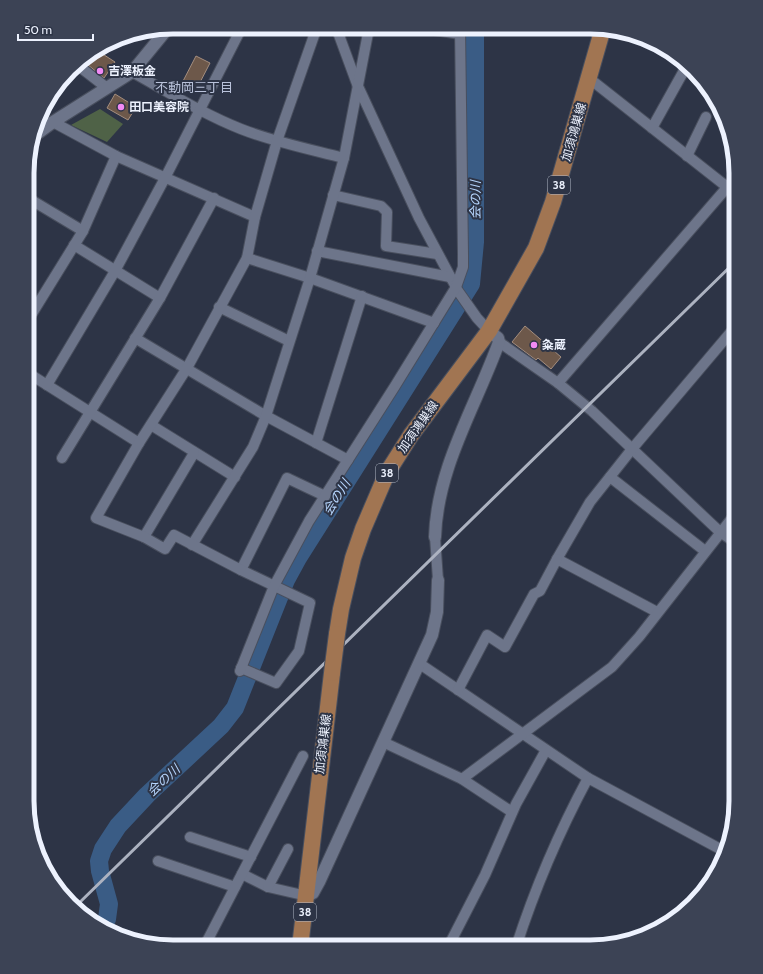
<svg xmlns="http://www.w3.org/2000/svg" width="763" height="974" font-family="Cabin,'Noto Sans JP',sans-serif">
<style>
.green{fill:#4f6247}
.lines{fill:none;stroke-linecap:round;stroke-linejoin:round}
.river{stroke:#3a5c85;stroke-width:18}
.building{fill:#6d584a;stroke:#a38d7e}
.minor-casing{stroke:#494f5e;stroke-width:12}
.tertiary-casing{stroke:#494f5e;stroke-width:14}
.primary-casing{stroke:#494f5e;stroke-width:18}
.minor{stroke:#6d758a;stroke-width:10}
.tertiary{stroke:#6d758a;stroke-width:12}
.primary{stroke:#a17552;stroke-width:16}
.rail{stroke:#acb2c0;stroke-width:3}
.primary-bridge-casing{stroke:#494f5e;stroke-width:18;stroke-linecap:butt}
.primary-bridge{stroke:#a17552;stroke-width:16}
.poi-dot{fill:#f18af4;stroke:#2d3446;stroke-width:1.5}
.labels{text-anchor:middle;stroke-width:4;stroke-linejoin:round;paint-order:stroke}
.shield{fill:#2d3446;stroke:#b3b9c7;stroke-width:1}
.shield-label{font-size:11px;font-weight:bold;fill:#edf2fe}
.poi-label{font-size:12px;font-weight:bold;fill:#edf2fe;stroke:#2d3446;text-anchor:start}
.street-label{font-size:12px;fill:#edf2fe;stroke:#2d3446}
.neighbourhood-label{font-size:13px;fill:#bac3db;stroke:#2d3446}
.water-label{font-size:13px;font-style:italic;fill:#b7d6fe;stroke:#2d3446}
.rim{fill:none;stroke:#edf2fe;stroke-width:5}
</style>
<rect width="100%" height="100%" fill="#2d3446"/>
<!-- green -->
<path class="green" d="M100,109L123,124L107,142L71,125Z"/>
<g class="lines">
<!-- river -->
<path class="river" d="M104,926L107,919L109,904L100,871L99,861L103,849L118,826L147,795L221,726L235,708L286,580L298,558L471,284L475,242V28"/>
</g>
<!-- building -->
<g class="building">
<path d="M98,51L115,62L104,78L82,60Z"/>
<path d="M196,56L210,63L195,92L181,85Z"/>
<path d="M115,94L136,107L128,120L107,108Z"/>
<path d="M525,326L561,357L551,369L538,358L536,360L512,342Z"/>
</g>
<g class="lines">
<defs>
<g id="minor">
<path d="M336,27L357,84L419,218L458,291L477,318L489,331"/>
<path d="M422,28L460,34"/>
<path d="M76,64L107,88"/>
<path d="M132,72C168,92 203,114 241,129C274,142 309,149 344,158"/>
<path d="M590,79L736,194"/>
<path d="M53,122L116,156L255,217"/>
<path d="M652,128L686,67"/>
<path d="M687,156L706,117"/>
<path d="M333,195L381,206L387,212L386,246L437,254"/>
<path d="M28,198L83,231"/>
<path d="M74,245L160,298"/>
<path d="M317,251L450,277"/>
<path d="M247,258L310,278L434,323"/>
<path d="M219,307L289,341"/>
<path d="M28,320L83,231L116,156"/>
<path d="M135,338L266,416L348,460"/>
<path d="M499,342L558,383L592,411L720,532L736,543"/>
<path d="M28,373L139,443"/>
<path d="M558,383L736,177"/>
<path d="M47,385L115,271L165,178L242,27"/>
<path d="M151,425L235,477"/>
<path d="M316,443L362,296"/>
<path d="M62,458L160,298L214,198"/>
<path d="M610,477L705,551"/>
<path d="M144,537L194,453"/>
<path d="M435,537L438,580"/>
<path d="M192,545L253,447L266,416L310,278L344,158L369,28"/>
<path d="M241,570L287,478L325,496"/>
<path d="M657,612L557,559L590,502L632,449L736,326"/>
<path d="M420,664L588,778L722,850"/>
<path d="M241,668L276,683L299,651L310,603L241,570L174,535L165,549L144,537L96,518L139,443L187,368L247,258L255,217L277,141L317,27"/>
<path d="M240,671L274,586L309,521L395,386L456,287L463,267V255L460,28"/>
<path d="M458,690L487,635L505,647L534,594L540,591L557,559"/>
<path d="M383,742L462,779L512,812"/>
<path d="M462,779L612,667L639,637L736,513"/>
<path d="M190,837L251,857"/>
<path d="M158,861L235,887"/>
<path d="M242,874L268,887L307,896"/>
<path d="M268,887L288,849"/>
<path d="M204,947L303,756"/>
<path d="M448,947L485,875L516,804L546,750"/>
<path d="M516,947C535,888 559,832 588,778"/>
</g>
<g id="tertiary">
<path d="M34,136L53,122L132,72L168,28"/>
<path d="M435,537C437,467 476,406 499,342L498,338L489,331"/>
<path d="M307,896L313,893L319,882L432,635L437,612L438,580"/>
</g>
<g id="primary">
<path d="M337,634L341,609L353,558L363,529L387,473L411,435L489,331L536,248L553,202L603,28"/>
<path d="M300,947L332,673"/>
</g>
</defs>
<!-- minor casing -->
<use href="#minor" class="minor-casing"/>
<!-- tertiary casing -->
<use href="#tertiary" class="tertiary-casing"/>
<!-- primary casing -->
<use href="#primary" class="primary-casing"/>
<!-- minor -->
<use href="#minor" class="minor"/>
<!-- tertiary -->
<use href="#tertiary" class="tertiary"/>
<!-- primary -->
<use href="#primary" class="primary"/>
<!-- rail -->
<path class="rail" d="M76,906L736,261"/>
<defs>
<path id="primary-bridge" d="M332,673L337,634"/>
</defs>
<!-- primary-bridge casing -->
<use href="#primary-bridge" class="primary-bridge-casing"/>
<!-- primary-bridge -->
<use href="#primary-bridge" class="primary-bridge"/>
</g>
<!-- markers -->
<g class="poi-dot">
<circle cx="100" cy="71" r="4"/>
<circle cx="121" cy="107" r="4"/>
<circle cx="534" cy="345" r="4"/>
</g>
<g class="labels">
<!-- shield labels -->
<g class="shield">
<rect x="548" y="176" width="22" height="18" rx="3"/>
<rect x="376" y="464" width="22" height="18" rx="3"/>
<rect x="294" y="903" width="22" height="18" rx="3"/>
</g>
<g class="shield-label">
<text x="559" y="189">38</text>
<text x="387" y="477">38</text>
<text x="305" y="916">38</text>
</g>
<!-- poi labels -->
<g class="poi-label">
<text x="108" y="75">吉澤板金</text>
<text x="129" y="111">田口美容院</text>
<text x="542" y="349">粂蔵</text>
</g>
<!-- street labels -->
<g class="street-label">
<text transform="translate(574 132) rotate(-74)" y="4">加須鴻巣線</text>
<text transform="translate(418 427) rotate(-55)" y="4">加須鴻巣線</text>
<text transform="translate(323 744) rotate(-83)" y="4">加須鴻巣線</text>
</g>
<!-- neighbourhood labels -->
<g class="neighbourhood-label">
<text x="194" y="92">不動岡三丁目</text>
</g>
<!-- water labels -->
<g class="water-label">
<text transform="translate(475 200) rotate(-90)" y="5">会の川</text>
<text transform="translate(336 497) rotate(-58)" y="5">会の川</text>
<text transform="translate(163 780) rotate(-43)" y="5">会の川</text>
</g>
</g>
<!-- crop -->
<path d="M0 0H763V974H0ZM173 34H590A139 139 0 0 1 729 173V801A139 139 0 0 1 590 940H173A139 139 0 0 1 34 801V173A139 139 0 0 1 173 34Z" fill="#3c4355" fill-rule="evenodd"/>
<path class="rim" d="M173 34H590A139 139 0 0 1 729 173V801A139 139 0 0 1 590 940H173A139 139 0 0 1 34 801V173A139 139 0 0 1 173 34Z"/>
<!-- scale -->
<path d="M18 34v6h75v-6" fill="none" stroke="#edf2fe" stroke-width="2"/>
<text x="24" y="34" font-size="12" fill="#edf2fe" stroke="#2d3446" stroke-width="3" paint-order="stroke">50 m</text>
</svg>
